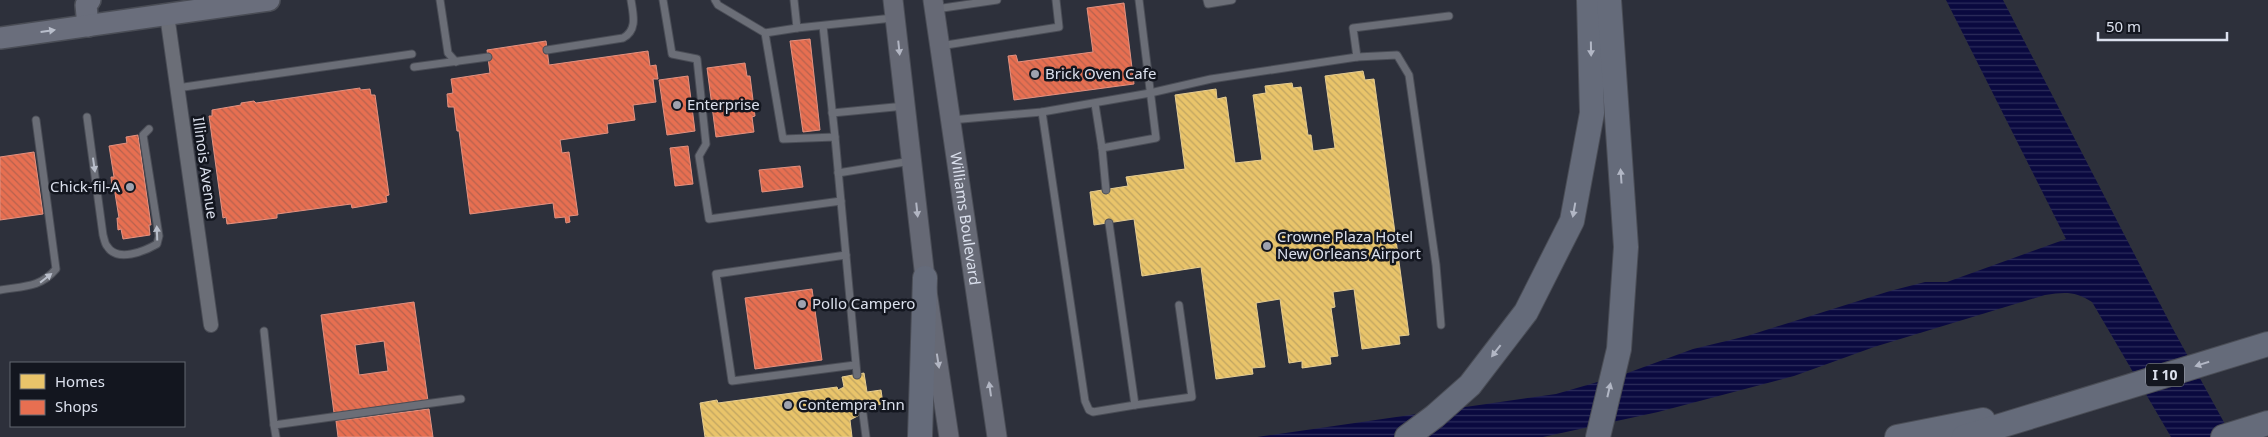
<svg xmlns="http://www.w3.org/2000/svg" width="2268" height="437" font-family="'Noto Sans',sans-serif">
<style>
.water{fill:url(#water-rules)}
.homes{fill:url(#homes-back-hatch);stroke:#e5cc91}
.shops{fill:url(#shops-back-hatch);stroke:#e39180;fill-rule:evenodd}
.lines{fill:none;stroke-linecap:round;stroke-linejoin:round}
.service-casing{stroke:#4a4d56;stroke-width:9}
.minor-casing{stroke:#4a4d56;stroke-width:16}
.secondary-casing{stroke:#4a4d56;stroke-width:21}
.primary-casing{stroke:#4a4d56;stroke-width:24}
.motorway-casing{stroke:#4a4d56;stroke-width:26}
.service{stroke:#6b6e77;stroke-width:7}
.minor{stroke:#6b6e77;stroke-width:14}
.secondary{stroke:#666975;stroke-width:19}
.primary{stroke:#6a6e7c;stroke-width:21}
.motorway{stroke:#656b7a;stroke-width:24}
.oneway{fill:#b9becb}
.oneway2{fill:#b2b6c3}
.oneway3{fill:#b2b7c5}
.oneway4{fill:#b9beca}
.poi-dot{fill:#9ea2af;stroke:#13161f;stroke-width:2}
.labels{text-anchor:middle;stroke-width:5;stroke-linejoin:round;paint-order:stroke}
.shield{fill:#13161f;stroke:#9fa3af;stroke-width:1}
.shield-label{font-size:14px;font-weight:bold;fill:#dbe0ed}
.poi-label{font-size:15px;fill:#dbe0ed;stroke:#13161f;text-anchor:start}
.street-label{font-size:15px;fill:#dbe0ed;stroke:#13161f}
</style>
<defs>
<pattern id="water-rules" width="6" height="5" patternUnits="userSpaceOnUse" patternTransform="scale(1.25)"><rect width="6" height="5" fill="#0a093f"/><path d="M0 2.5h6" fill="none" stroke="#2d2d5b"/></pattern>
<pattern id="homes-back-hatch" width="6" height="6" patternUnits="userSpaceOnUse" patternTransform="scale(1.25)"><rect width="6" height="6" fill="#e9c46a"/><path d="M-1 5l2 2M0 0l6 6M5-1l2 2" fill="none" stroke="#bfa461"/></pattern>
<pattern id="shops-back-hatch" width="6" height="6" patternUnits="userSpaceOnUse" patternTransform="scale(1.25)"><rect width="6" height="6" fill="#e76f51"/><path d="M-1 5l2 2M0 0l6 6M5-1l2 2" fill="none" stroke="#b6624e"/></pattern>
</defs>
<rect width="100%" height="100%" fill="#2d303b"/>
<!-- water -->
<path class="water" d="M1946,0H2003L2173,329L2232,437H2171L2092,302C2075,291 2065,292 2045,295L1874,347L1794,376L1658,412L1543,437H1257L1556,394L1622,375L1693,349L1747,336L1890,291L1925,282H1947L2066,239Z"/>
<!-- homes -->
<g class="homes">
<path d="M1363,71L1365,80L1374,79L1409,335L1399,336L1400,344L1362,349L1354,289L1333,292L1335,307L1331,308L1338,356L1330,357L1331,364L1302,368V361L1289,363L1280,299L1256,303L1265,367L1252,368L1253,374L1216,379L1201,267L1142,276L1134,219L1094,225L1090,192L1128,186L1126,177L1185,169L1175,95L1216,89L1217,99L1226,97L1235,163L1262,160L1253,95L1266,93L1265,86L1292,83L1293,88L1301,87L1308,135H1311L1313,151L1335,148L1325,76Z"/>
<path d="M864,373L867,392L881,390L883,404L869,406V410L850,420L852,437H705L700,403L717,400L718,403L837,387L838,390L844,387L842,377Z"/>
</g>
<!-- shops -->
<g class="shops">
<path d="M1124,3L1134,84L1014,100L1008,56L1016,55L1018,62L1093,52L1087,8Z"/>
<path d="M810,39L820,130L803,132L790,41Z"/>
<path d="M546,41L549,65L648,51L650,66L656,65L658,79H653L656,102L633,105L635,120L607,124L608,133L560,140L562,153L569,152L578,215L569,216L570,222L566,223L565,217L555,218L553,203L470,214L459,131H457L454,107H448L447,94L453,93L451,79L490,73L487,50Z"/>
<path d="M745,63L747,76H750L755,116L752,117L754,132L716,137L707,68Z"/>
<path d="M688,76L695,131L667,135L659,80Z"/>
<path d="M360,88V90L370,89L371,95H375L389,195L386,196L387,202L352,208L351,204L277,214V218L227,224L226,217L223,218L209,116H212V110L241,105V103L254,101L256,103Z"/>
<path d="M138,135L151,225H149L150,235L123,239L121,229L118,230L117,218H119L114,187H112L111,177H114L109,146L127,143L126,137Z"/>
<path d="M688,146L693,184L675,186L670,148Z"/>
<path d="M34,152L43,214L0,220V157Z"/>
<path d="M800,166L803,187L762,192L759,170Z"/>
<path d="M812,289L822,360L755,369L745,298Z"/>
<path d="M414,302L428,401L334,413L321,315ZM384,341L388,371L359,375L355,345Z"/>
<path d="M429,409L433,437H338L336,421Z"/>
</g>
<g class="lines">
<defs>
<g id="service">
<path d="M440,0L448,53L456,62"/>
<path d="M663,0L672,54L697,59L706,144L699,156L709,219L841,201"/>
<path d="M715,0L718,5L765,33L783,139L835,137L857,375"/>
<path d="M794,0L797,28L893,18"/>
<path d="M1207,0L1208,4L1232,0"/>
<path d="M936,9L997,0"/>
<path d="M823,26L835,137"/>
<path d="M765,33L797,28"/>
<path d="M940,46L1059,27L1056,0"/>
<path d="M547,50L623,38C638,30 633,14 631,0"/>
<path d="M1357,57L1353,28L1449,16"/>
<path d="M414,67L488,57"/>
<path d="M177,88L412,54"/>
<path d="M1095,104L1102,148L1156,138L1139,0"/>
<path d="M1042,112L1085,401L1089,410L1093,412L1135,405L1109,223"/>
<path d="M832,113L905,106"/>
<path d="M87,117L103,235C104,238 105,244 107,246C117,263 145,251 157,244L159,236L143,135L149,129"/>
<path d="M951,120L1042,112L1150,93L1211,79L1357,57L1397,55L1409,75L1436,265L1441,325"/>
<path d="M1102,148L1106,190"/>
<path d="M838,173L911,161"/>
<path d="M846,255L716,274L732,381L855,365"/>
<path d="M0,290C23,286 40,288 56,269L36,120"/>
<path d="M264,331L274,425"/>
<path d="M1135,405L1192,397L1179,305"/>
<path d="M863,414L866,437"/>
<path d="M276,437L274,425L461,399"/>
</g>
<path id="minor" d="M167,15L211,325"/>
<g id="secondary">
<path d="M893,0L925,278L949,437"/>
<path id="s1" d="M933,0L997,437"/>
</g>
<g id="primary">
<path d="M88,26L86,5L90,0"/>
<path d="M0,38L269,0"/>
</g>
<g id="motorway">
<path d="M920,437L925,278"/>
<path d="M1407,437L1435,416L1470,385L1526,312L1572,221L1592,113L1589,0"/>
<path d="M1598,437L1619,349L1626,247L1609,0"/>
<path d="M1897,437L1983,420"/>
<path d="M1964,437L2268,344"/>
<path d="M2223,437L2268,423"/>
</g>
</defs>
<!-- service casing -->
<use href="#service" class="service-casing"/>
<!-- minor casing -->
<use href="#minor" class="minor-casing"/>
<!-- secondary casing -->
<use href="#secondary" class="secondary-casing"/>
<!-- primary casing -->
<use href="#primary" class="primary-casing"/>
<!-- motorway casing -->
<use href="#motorway" class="motorway-casing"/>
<!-- service -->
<use href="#service" class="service"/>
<!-- minor -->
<use href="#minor" class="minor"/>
<!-- secondary -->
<use href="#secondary" class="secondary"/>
<!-- primary -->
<use href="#primary" class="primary"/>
<!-- motorway -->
<use href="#motorway" class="motorway"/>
</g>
<!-- one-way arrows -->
<defs><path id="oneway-solid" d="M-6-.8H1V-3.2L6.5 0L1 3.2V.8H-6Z" transform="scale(1.25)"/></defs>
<use class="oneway" href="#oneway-solid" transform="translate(48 31) rotate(-8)"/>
<g class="oneway2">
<use href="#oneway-solid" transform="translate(899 48) rotate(84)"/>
<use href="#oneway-solid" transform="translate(917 210) rotate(84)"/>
<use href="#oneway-solid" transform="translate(938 361) rotate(81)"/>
<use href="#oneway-solid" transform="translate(990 389) rotate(-98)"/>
</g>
<g class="oneway3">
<use href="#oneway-solid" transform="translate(1591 49) rotate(89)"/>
<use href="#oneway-solid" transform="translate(1621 176) rotate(-94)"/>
<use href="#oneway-solid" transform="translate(1574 210) rotate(100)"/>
<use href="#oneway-solid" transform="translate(1496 351) rotate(128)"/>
<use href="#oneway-solid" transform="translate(2202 364) rotate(163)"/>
<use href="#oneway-solid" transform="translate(1609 390) rotate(-77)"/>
</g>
<g class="oneway4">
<use href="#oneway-solid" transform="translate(94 165) rotate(82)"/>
<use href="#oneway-solid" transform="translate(157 233) rotate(-92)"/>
<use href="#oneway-solid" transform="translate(46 278) rotate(-38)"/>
</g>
<!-- markers -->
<g class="poi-dot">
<circle cx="1035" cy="74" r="5"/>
<circle cx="677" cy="105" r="5"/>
<circle cx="130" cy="187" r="5"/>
<circle cx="1267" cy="246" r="5"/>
<circle cx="802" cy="304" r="5"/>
<circle cx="788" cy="405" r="5"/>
</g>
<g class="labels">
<!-- shield labels -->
<rect class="shield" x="2146" y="363.5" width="38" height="23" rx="4"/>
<g class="shield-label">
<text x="2165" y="380">I 10</text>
</g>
<!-- poi labels -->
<g class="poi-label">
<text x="1045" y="79">Brick Oven Cafe</text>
<text x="687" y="110">Enterprise</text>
<text x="120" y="192" text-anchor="end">Chick-fil-A</text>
<text x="1277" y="242">Crowne Plaza Hotel<tspan x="1277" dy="17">New Orleans Airport</tspan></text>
<text x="812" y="309">Pollo Campero</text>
<text x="798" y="410">Contempra Inn</text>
</g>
<!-- street labels -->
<g class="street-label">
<text transform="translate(205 168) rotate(82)" y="5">Illinois Avenue</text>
<text dy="5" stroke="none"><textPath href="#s1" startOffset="221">Williams Boulevard</textPath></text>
</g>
</g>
<!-- legend -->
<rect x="10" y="362" width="175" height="65" fill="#13161f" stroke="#636771"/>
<rect x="20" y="374" width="25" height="15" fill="#e9c46a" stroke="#636771"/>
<text x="55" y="387" font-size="15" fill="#dbe0ed">Homes</text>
<rect x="20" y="400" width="25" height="15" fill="#e76f51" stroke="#636771"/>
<text x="55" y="412" font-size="15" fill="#dbe0ed">Shops</text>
<!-- scale -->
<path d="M2098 32v8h129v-8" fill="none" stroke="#dbe0ed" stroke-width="2.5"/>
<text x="2106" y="32" font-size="15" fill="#dbe0ed" stroke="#13161f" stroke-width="4" paint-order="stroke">50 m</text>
</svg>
